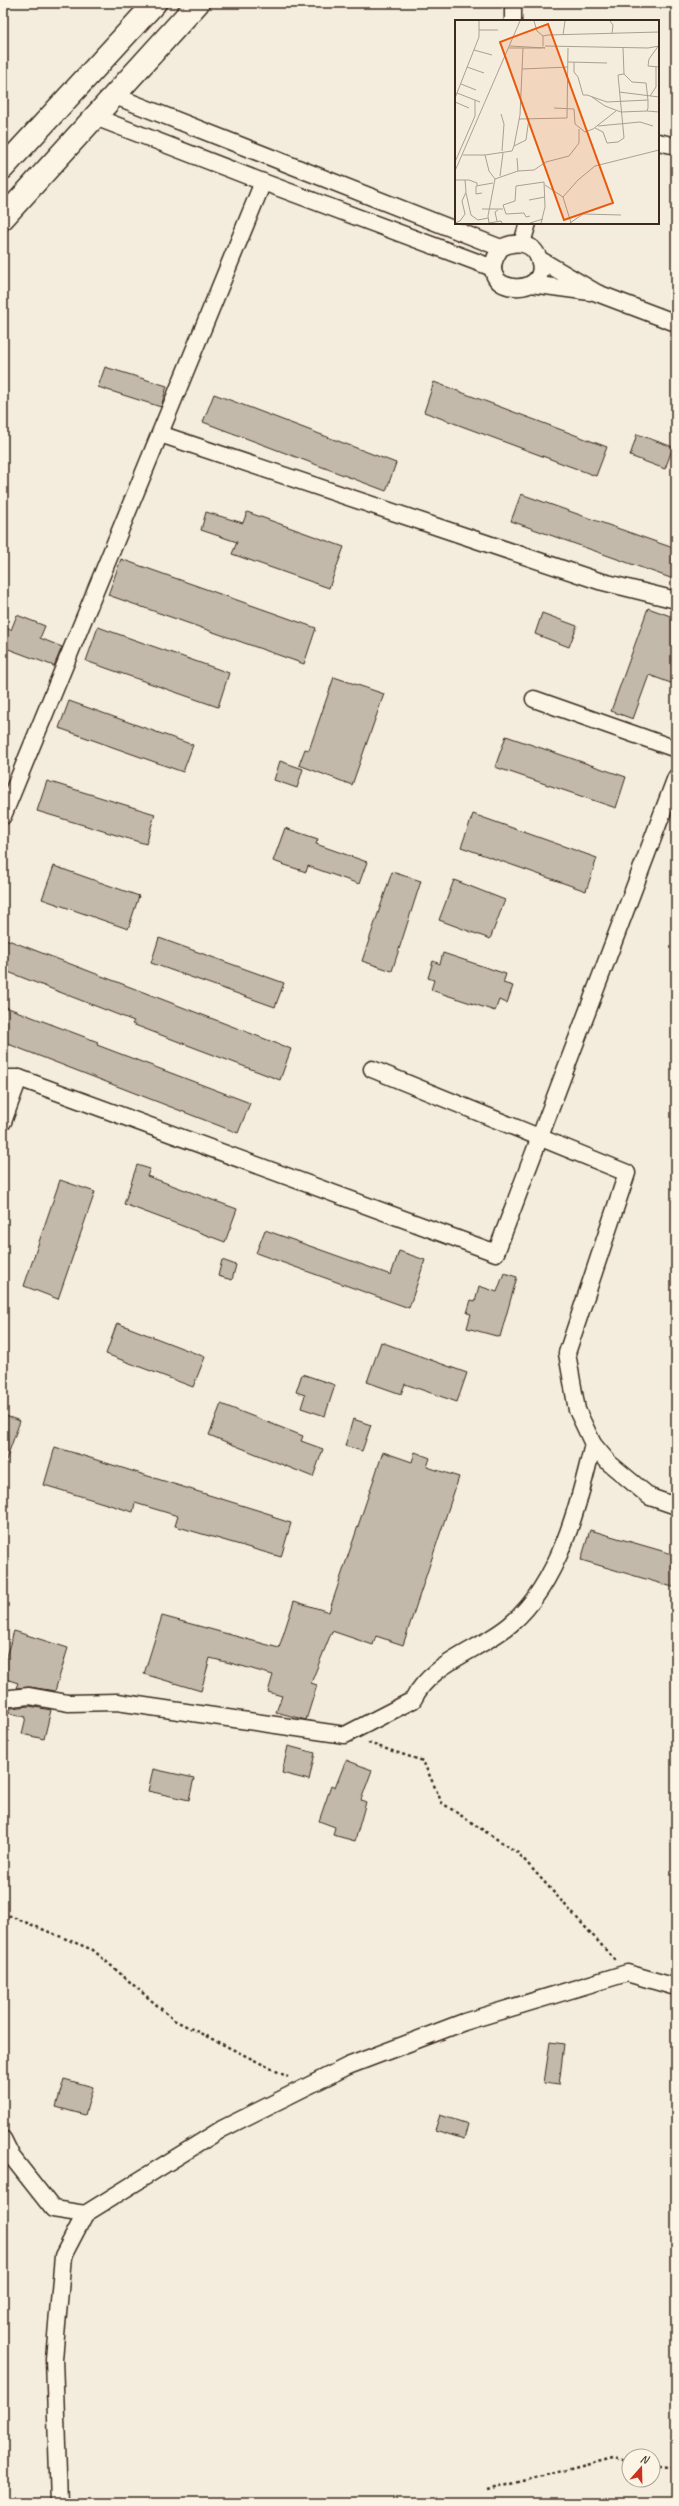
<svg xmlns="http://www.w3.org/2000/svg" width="679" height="2506" font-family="Caveat,sans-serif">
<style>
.building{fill:#c3b9aa;stroke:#3b2a1e}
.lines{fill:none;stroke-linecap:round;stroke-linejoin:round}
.street-casing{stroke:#3b2a1e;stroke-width:19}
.highway-casing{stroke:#3b2a1e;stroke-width:25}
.path{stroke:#3b2a1e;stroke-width:2.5;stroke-dasharray:3 3;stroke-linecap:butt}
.street{stroke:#fcf5e5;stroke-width:16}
.highway{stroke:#fcf5e5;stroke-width:22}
.inset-road{fill:none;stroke:#aa9f91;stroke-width:1}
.view{fill:#e8590c;fill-opacity:0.15;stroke:#e8590c;stroke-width:2}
.inset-edge{fill:none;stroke:#3b2a1e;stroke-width:2}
</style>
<rect width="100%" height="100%" fill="#f4eddd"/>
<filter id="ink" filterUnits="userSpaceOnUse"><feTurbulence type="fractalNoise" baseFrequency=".025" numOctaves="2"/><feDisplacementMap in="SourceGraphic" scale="8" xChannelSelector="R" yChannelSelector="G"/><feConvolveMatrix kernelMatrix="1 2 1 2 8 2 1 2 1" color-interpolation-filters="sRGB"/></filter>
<g filter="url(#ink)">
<!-- building -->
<g class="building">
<path d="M105,367L167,386L161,407L98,387Z"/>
<path d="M434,382L607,447L596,476L424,412Z"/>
<path d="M214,394L396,463L386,491L203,422Z"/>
<path d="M637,434L673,447L665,469L630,456Z"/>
<path d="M521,494L676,549V580L511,521Z"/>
<path d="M206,512L243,523L247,512L344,547L329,588L232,554L237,542L201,530Z"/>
<path d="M121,559L316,628L304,664L108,595Z"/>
<path d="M648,608L676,618V685L649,675L633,719L611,711Z"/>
<path d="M542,613L577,626L569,647L535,634Z"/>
<path d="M17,615L45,626L40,638L62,647L54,666L3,647V627L11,630Z"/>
<path d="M98,627L229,673L218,707L86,661Z"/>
<path d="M334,677L384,694L352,785L299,765L305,749L309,750Z"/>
<path d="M69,701L193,745L183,772L59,728Z"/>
<path d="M506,736L626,777L616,808L495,767Z"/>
<path d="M280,761L303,769L297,788L274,780Z"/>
<path d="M47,781L155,814L146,844L37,811Z"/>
<path d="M473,814L597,858L586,891L461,847Z"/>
<path d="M285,828L318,839L316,844L367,862L359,884L308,866L306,872L273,861Z"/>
<path d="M54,866L139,896L128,929L42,899Z"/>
<path d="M392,872L421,881L392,971L362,961Z"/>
<path d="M454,880L505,900L490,939L439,920Z"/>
<path d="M3,938L291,1049L280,1080L132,1024L134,1021L3,970Z"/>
<path d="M159,938L284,983L275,1007L151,963Z"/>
<path d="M443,953L506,974L503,983L513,986L507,1003L499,1000L495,1011L431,990L434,980L428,978L433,961L440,964Z"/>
<path d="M3,1006L98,1042L97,1045L250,1103L238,1133L3,1042Z"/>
<path d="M137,1165L150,1169L147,1176L237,1209L225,1242L124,1204Z"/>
<path d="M60,1180L95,1192L58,1299L24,1286Z"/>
<path d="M265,1230L391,1275L399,1251L425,1260L409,1308L256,1253Z"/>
<path d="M222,1260L236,1265L232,1280L218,1276Z"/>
<path d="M504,1273L517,1277L500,1337L467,1328L471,1314L467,1313L471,1300L475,1301L479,1286L497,1292Z"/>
<path d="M117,1323L205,1357L193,1387L106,1354Z"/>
<path d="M381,1342L467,1373L457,1402L405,1384L401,1394L367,1382Z"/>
<path d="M302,1374L335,1385L325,1416L301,1408L305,1395L296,1392Z"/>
<path d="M221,1404L303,1436L301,1441L323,1449L313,1477L209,1435Z"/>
<path d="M3,1415L20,1421L5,1463L3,1462Z"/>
<path d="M353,1419L371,1425L362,1451L345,1446Z"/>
<path d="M55,1447L273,1515L272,1517L291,1523L281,1557L175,1526L178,1516L135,1503L133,1512L44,1485Z"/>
<path d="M383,1452L412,1462L415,1452L430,1458L427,1467L459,1477L403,1645L376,1636L373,1645L332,1631L311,1683L317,1685L306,1720L276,1712L282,1696L268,1692L273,1675L238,1665L210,1658L201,1691L144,1674L162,1616L279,1648L294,1601L329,1612Z"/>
<path d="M590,1530L676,1555V1588L581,1560Z"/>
<path d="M14,1631L68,1648L55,1691L30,1687L16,1688L18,1683L3,1678V1666Z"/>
<path d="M29,1706L51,1710L44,1739L22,1734L26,1717L9,1713L11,1708Z"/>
<path d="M288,1746L315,1753L309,1780L282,1773Z"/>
<path d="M346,1760L372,1770L361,1800L366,1802L355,1841L333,1835L335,1827L319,1821L331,1786L335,1788Z"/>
<path d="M153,1769L194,1778L189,1800L148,1791Z"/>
<path d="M550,2042L564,2044L559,2085L544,2083Z"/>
<path d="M64,2079L93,2087L85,2115L56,2107Z"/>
<path d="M440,2115L468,2124L464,2139L435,2130Z"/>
</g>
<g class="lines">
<defs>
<g id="street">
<path d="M513,3V21"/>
<path d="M115,96L501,248C516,240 533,242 539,259C554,300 467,296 501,248"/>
<path d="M95,117L263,182L493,268"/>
<path d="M658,142L676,146"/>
<path d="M522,243L528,223"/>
<path d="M539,259L597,293L676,323"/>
<path d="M531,284L590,292"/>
<path d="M160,434L599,581L676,600"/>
<path d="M534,699L676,749"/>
<path d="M3,816L263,182"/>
<path d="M372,1069L627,1173L567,1353L577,1410L593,1444L609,1463L650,1497L676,1506"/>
<path d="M3,1078H19L496,1253L676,777"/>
<path d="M3,1122L19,1078"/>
<path d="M3,1699L29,1696L68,1703L117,1702L345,1735L413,1700C431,1662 481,1650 511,1624C559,1583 579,1504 593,1444"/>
<path d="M3,2139L12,2157L53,2209L85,2214L63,2256L54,2359L59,2503"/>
<path d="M85,2214L222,2129L348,2066L464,2022L627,1973L676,1987"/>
</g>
<g id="highway">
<path d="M3,168L155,3"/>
<path d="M3,218L198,3"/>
</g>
</defs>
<!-- street casing -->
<use href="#street" class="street-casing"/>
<!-- highway casing -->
<use href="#highway" class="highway-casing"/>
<!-- path -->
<g class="path">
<path d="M368,1743L423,1761L442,1803L518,1853L615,1960"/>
<path d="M3,1913L93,1950L174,2020L288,2077"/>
<path d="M653,2465L676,2468"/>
<path d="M488,2490L613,2458L629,2461"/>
</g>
<!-- street -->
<use href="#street" class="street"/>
<!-- highway -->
<use href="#highway" class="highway"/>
</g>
</g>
<!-- overview -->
<g transform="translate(455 20)">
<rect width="204" height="204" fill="#f4eddd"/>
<path class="inset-road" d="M79,1L82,11L88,16M155,1L158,5L157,14M24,10H43M108,15L110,1M204,25L194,39L193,46L204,47M55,26L90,28L87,27M88,26V16L93,15L204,12M90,26L193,28L204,26M54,28H87M168,28L169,54M19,30L37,35M113,42L152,43M119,42V52L123,57L128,75H132L152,82L193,80V88L192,91L166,92L150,86L137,77M12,47L29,53M67,49L113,47M6,64L21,70M164,72L204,77M2,73L25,82M195,76L201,67V47M0,78L24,17V1M0,82L14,88M99,88L119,89L120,104L130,112L138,109L161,91M192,91L204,92M46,94L49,104L47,131M64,99L112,98L113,28M143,106L185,102L198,106M140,108L148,112L152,123L163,122L169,118L163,55L169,54L177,62L191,63L193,80M59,126L65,95L68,28M8,135H30L57,131L59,126L71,120L74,98M30,135L34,151L40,159M62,138L63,151M0,142L20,96V80M0,151L65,1M45,156L48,133M0,160H14L22,163V165M90,165L108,177L116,203M11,173L16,195L23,200L33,198M27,173L21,174V166L38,163M108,177L123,160L140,146L204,130M74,180L90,177M27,189H48M75,196L71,197L69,193L51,194L48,185L60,181L61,166L89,162L90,187L86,203M42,201L40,192L43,190M0,203L5,201L10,194L7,181L11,172L10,160M34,203L33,196L40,159L63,151L79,150L91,142L114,136L124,123V109M34,203L46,201L47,203M75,203L88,199M115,203L128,194L166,195"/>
<path class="view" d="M93,4L158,183L109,200L45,22Z"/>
<rect width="204" height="204" class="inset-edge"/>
</g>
<!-- margin -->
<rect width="679" height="2506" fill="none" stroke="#fcf5e5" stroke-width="16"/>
<rect x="8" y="8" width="663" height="2490" fill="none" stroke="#3b2a1e" stroke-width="1.5" filter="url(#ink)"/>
<!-- north arrow -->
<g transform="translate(641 2468) rotate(20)"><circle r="19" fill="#fcf5e5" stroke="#afa495"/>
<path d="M0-3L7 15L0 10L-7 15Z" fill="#c8321e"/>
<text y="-6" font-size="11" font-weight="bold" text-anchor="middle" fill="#3b2a1e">N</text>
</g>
</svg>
